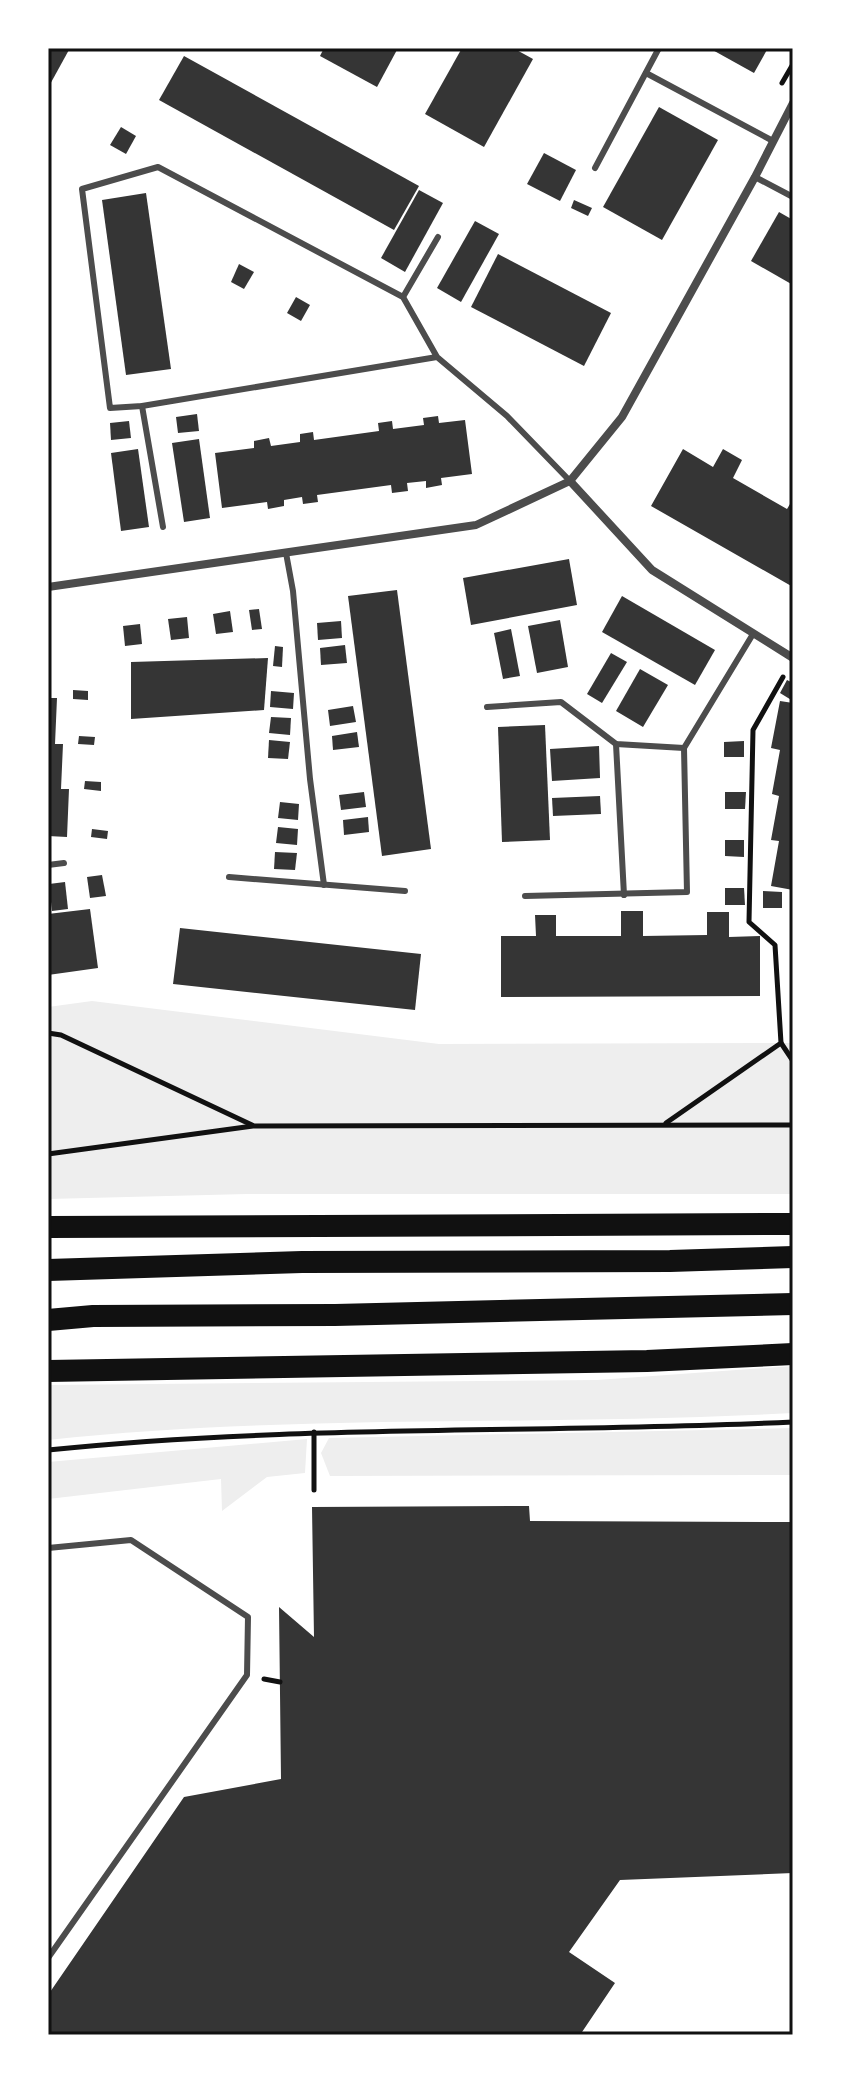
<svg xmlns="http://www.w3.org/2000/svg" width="841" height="2083" font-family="'Source Sans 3',sans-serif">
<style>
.green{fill:#eee}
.building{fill:#353535}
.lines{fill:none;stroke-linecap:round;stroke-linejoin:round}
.path{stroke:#111;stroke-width:5}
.service{stroke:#4c4c4c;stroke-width:6}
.minor{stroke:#4c4c4c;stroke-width:8}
.trunk{stroke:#111;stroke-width:22}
.neatline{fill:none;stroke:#111;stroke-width:3}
</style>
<rect width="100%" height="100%" fill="#fff"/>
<!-- green -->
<g class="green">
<path d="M92,1001L439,1044L793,1043V1194H247L48,1199V1007Z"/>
<path d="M793,1366V1413C545,1427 296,1413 48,1440V1385L597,1380Z"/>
<path d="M793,1428V1475L330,1476L321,1453L329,1438Z"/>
<path d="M307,1439L305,1473L267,1477L222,1511L221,1479L48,1499V1462Z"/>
</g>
<!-- building -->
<g class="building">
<path d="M48,48H70L48,88Z"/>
<path d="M324,48H398L377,87L320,56Z"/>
<path d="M462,48H513L533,59L484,147L425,114Z"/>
<path d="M709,48H768L754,73Z"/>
<path d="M184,56L419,186L394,230L159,100Z"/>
<path d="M659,107L718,140L662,240L603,207Z"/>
<path d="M121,127L136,136L126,154L110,145Z"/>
<path d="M544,153L576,170L560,201L527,184Z"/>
<path d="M419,190L443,203L405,272L381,258Z"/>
<path d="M146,193L171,369L126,375L102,200Z"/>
<path d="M574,200L592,208L588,216L571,208Z"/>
<path d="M779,212L793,220V285L751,261Z"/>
<path d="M475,221L499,234L461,302L437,288Z"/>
<path d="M498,254L611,313L584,366L471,307Z"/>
<path d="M239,264L254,272L244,289L231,282Z"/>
<path d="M296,297L310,305L301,321L287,313Z"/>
<path d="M197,414L199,431L178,433L176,417Z"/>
<path d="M438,416L439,423L465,420L472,474L441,478L442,485L426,488V481L407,483L408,491L392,493L391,485L317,495L318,502L303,504L302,497L284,500V506L268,509L267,502L222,508L215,453L254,448V441L269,438L271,446L300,442V434L313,432L314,440L379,431L378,423L392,421L393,429L424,425L423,418Z"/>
<path d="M129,421L131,438L111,440L110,423Z"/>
<path d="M199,439L210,518L184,522L172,443Z"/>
<path d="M138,449L149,527L121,531L111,453Z"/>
<path d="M683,449L713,467L723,449L742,460L733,478L787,509L793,499V587L651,506Z"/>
<path d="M569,559L577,605L471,625L463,578Z"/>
<path d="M397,590L431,849L382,856L348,596Z"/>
<path d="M622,596L715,650L695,685L602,632Z"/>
<path d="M259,609L262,629L252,630L249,610Z"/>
<path d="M230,611L233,632L216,634L213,614Z"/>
<path d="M187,617L189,638L171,640L168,619Z"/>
<path d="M560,620L568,667L537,673L528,626Z"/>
<path d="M341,621L342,638L318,640L317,623Z"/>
<path d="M140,624L142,644L125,646L123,626Z"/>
<path d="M511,629L520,676L503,679L494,633Z"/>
<path d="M345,645L347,663L321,665L320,648Z"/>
<path d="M275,646L283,647L282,667L273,666Z"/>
<path d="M611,653L627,662L602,703L587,694Z"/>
<path d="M268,658L264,710L131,719V662Z"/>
<path d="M640,669L668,685L643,727L616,711Z"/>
<path d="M787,680L793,683V701L780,693Z"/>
<path d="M73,690L88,691V700L73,699Z"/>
<path d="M271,691L294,693L293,709L270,707Z"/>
<path d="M48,698H57L55,744H63L61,789H69L67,837L48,836Z"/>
<path d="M780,701L793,703V890L771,886L779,841L771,840L779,796L772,794L780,750L771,748Z"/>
<path d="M353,706L356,722L330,726L328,710Z"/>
<path d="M271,717L291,718L290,735L269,733Z"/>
<path d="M545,725L550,840L502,842L498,727Z"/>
<path d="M357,732L359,747L333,750L332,736Z"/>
<path d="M79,736L95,737L94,745L78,744Z"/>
<path d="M269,740L290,742L288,759L268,758Z"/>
<path d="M744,741V757H724V742Z"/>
<path d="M599,746L600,778L552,781L550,749Z"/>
<path d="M85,781L101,782V791L84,789Z"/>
<path d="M364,792L366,807L341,810L339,795Z"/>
<path d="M725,792H746L745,809H725Z"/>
<path d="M600,796L601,814L553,816L552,798Z"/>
<path d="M280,802L299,804L298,820L278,818Z"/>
<path d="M368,817L369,832L344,835L343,820Z"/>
<path d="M278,827L298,829L297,845L276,843Z"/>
<path d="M92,829L108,831L107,839L91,837Z"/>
<path d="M725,840H744V857L725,856Z"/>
<path d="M275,852L297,853L295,870L274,869Z"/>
<path d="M102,875L106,896L90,898L87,877Z"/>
<path d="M65,882L68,909L52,911L49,884Z"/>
<path d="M725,888H744L745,905H725Z"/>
<path d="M763,891L782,892V908H763Z"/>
<path d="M90,909L98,968L48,975V914Z"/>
<path d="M621,911H643V936L707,935V912H729V937L760,936V996L501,997V936H536L535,915H556V936H621Z"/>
<path d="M180,928L421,954L415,1010L173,984Z"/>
<path d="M529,1506L530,1521L793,1522V1873L620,1880L569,1952L615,1983L580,2035H48V1995L184,1797L281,1779L279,1607L314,1637L312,1507Z"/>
</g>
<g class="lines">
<!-- path -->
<g class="path">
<path d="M782,83L793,64"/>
<path d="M48,1033L61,1035L252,1125"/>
<path d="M781,1043L793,1061"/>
<path d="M666,1123L781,1043L775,945L749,922L753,730L783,677"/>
<path d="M48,1154L253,1126L793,1125"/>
<path d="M314,1432V1490"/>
<path d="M48,1450C296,1424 545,1434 793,1422"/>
<path d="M264,1679L280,1682"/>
</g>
<!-- service -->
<g class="service">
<path d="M646,73L773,141"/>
<path d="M595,168L659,48"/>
<path d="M755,177L793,197"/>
<path d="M403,297L438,237"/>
<path d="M437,357L403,297L158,167L82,189L110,408L142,406L437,357L507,416L570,481"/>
<path d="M142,406L163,527"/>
<path d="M286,553L293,591L310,779L324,885"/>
<path d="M487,707L561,702L616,744L684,748"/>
<path d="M616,744L624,895"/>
<path d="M48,865L64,863"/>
<path d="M229,877L405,891"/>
<path d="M525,896L687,892L684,748L753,634"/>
<path d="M48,1548L131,1540L248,1617L247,1675L48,1958"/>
</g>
<!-- minor -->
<g class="minor">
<path d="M570,481L652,570L793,658"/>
<path d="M48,587L476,525L570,481L622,417L755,177L793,103"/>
</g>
<!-- trunk -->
<g class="trunk">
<path d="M48,1227L793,1224"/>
<path d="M48,1270L302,1262L670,1261L793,1257"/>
<path d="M48,1320L93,1316L335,1315L793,1304"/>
<path d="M48,1371L647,1361L793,1354"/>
</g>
</g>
<!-- border -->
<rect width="841" height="2083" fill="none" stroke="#ffffff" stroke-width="100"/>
<rect x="50" y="50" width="741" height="1983" class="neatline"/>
</svg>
